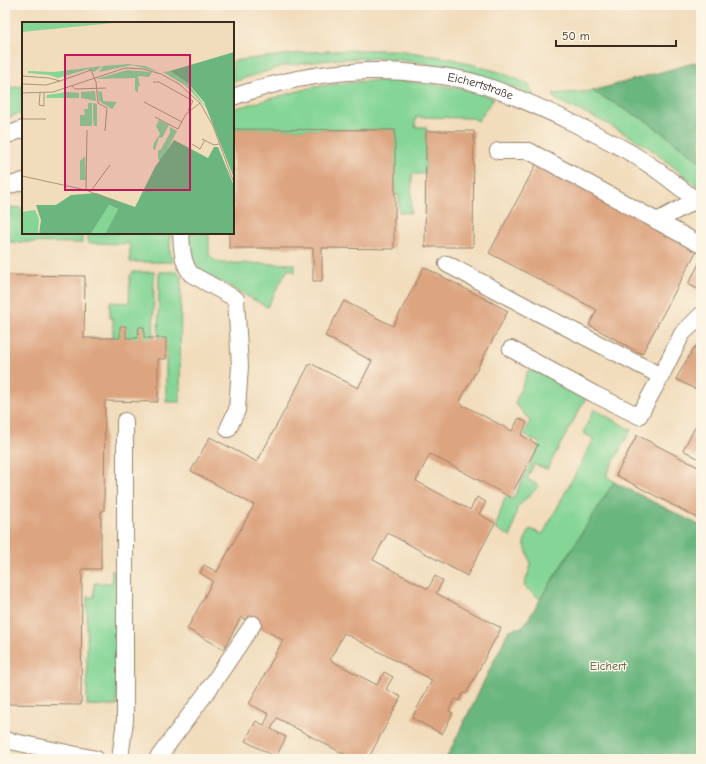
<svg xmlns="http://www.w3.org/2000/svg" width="706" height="764" font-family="'Comic Neue',sans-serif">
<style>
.green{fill:#84d596;stroke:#60805a}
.forest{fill:#6bb67f;stroke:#53704e}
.building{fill:#dda480}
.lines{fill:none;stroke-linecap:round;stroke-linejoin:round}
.minor-casing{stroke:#96836c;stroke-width:18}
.minor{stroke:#fff;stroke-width:16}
.labels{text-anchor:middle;stroke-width:3;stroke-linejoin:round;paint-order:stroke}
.street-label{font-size:12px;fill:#3b2a1e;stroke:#fcf5e5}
.park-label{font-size:12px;fill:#4d553c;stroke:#fcf5e5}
.inset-road{fill:none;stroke:#a8957c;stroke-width:1}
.view{fill:#c2185b;fill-opacity:0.15;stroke:#c2185b;stroke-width:2}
.inset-edge{fill:none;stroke:#3b2a1e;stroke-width:2}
</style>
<rect width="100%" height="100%" fill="#fcf5e5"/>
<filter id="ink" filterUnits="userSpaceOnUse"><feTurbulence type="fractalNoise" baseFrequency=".025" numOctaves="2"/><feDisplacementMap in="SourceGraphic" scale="8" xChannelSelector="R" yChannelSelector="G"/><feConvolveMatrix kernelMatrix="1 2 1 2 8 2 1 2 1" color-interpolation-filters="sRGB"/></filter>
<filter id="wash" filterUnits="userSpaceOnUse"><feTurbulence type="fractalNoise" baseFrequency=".012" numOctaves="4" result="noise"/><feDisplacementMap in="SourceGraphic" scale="16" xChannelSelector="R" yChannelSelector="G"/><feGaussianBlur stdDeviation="0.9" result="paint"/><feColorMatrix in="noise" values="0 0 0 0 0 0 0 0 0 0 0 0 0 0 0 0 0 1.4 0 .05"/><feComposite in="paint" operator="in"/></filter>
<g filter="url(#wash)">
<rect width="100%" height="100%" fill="#f1dcbb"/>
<!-- green -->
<g class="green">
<path d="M358,50H398L453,59L502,73L528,84L534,95L474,73L424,63L381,58L337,59L283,66L233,82V61L309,52Z"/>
<path d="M387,80L424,83L460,88L494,98L478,121L473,118L416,117L415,127H426V174H412L411,213L399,212V195H394L395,130L233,129V109L313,87L353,82Z"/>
<path d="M23,86V113L5,118V89Z"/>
<path d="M592,91L648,122L697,159L701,163V189L647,146L606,123L555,99L553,94Z"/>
<path d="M12,207L23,208V233H82V243L5,242V210Z"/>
<path d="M88,233H170V254L173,262H130V244L88,243Z"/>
<path d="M188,233H209V255L214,260L221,263L295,264V272L288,269L267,307L196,268L191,262Z"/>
<path d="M133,272H154L153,399L84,398V338H113V318H110V302L129,303L130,276Z"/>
<path d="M159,272H177L181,277L180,402H166V359H158Z"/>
<path d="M532,368L587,396L547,469L534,464L527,479L539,486L517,508L511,536L495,529L505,497L513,499L540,443L524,435L530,421L515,403L528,371Z"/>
<path d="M594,409L631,430L606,475L614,482L540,599L524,586L531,565L524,542L530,529L543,534L594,439L583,433Z"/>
<path d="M112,570L118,576L117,706L87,705V597H94V583H112Z"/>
</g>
<!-- forest -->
<g class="forest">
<path d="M701,61V163L697,159L648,122L592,91Z"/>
<path d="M614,482L701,526V759H446L509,630L523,627Z"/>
</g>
<g id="blocks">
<!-- building -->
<g class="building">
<path d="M233,129L395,130V218H394V249L322,248V281H313V248H229V233H233Z"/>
<path d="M426,131H474L473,247H425Z"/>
<path d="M537,163L698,248L642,354L589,325L597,310L489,253Z"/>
<path d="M701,260V291L688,284Z"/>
<path d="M424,267L508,311L459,403L512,431L519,418L527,423L521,435L538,445L510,497L430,454L416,481L470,510L477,497L486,502L479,514L495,523L467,576L388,533L373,560L428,589L435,576L443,581L436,593L501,628L466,694L463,693L459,701L455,699L449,711L453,713L442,734L412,718L432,680L344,633L330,660L377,685L384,672L393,677L386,689L401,697L368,759H353L277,718L271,729L286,737L276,757L245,741L256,721L264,725L269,714L249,704L283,640L241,617L224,649L187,629L213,581L200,573L204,565L217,572L254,505L191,471L210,437L257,462L310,363L358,388L372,361L325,336L344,301L393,326Z"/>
<path d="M5,275L85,276L84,338H120V326H126V338H138L139,327H144V338H166V359H158V402L105,401L104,511H101V569H82L81,705L5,704Z"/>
<path d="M701,341V392L676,379L693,349Z"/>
<path d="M701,416V460L683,450Z"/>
<path d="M637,435L698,467L701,460V520L616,475Z"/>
</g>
</g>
</g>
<g filter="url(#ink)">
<use href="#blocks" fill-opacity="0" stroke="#96836c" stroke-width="1"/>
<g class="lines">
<defs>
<g id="minor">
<path id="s1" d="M233,97C295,75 360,66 426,74C443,76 460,78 476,83C509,93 540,107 571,122C597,135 624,147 648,164C665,175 680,188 696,200L701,206"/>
<path d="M5,136L23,129"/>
<path d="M498,151H529L701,245"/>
<path d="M5,187L23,181"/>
<path d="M657,221L696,200"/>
<path d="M181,233C182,248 182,262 191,274L236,299L240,366L237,410L228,429"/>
<path d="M447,264L531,309L661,376"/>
<path d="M511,349L594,394L639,416L661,376L682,334L701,315"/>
<path d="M5,740L96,759"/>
<path d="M120,759L125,720V421"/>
<path d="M157,759L209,689L253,624"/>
</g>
</defs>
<!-- minor casing -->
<use href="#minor" class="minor-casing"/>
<!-- minor -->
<use href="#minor" class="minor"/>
</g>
</g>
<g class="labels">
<!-- street labels -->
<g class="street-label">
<text dy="4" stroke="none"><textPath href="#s1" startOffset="252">Eichertstraße</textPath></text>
</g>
<!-- park labels -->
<g class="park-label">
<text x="608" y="670">Eichert</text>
</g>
</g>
<!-- overview -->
<g transform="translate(22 22)">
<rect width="212" height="212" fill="#f1dcbb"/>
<path d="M0,0H89L91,1L0,10ZM106,42L123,44L137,50L110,43L77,50L81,44ZM80,44L72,50L66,47L36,56L27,53L6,51V49L32,50ZM105,48L130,50L127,55L116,54L118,64H116V71L113,68V56L74,57ZM148,49L166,61L186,88L164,64L141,50ZM73,69L74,79L59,76V70ZM76,69L80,70L81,79L95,80L90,87L77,79ZM45,70L57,71V76H24L25,73ZM66,81H70V104H58V93H63L62,87H66ZM71,81L75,82V104H72L71,97ZM137,98L147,103L140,116L137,115L133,128L131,127L132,121L138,112L134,104ZM148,105L155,109L139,139L136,137V129L139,127L148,111ZM63,134L64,158H58V139ZM87,183L96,187L83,212H69ZM13,188L17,197L16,212H0V190Z" fill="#84d596"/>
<path d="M212,30V156L182,80L166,61L148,49ZM152,118L186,136L192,125H196L212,164V212H83L96,187L87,183L69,212H17L19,198L14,183H34L49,173L74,171L113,185L133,145Z" fill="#6bb67f"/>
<path class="inset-road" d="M0,54L27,56L38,59L24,63L0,62M38,59L69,48L74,60L76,81L85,86L83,109M131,60H137L171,79L166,89M50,64L53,67L84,66M0,71L31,70L103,46L121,47L139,52L157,62L178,81L191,104L212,161M18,71L17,83L22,84V71M122,80L160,100M133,95L156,107L164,92L178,81M0,97H24M180,117L192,123L197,122M170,122L178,127L183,118M0,154L64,168L97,182M64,168L65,108M68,170L88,143"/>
<path class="view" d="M43,33H168V168H43Z"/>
<rect width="212" height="212" class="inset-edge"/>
</g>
<!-- margin -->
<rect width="706" height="764" fill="none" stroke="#fcf5e5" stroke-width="20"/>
<!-- scale -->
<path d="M556 40v6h120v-6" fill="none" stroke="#3b2a1e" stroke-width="2"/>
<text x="562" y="40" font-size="12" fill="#3b2a1e" stroke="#fcf5e5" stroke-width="3" paint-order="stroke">50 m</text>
</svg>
